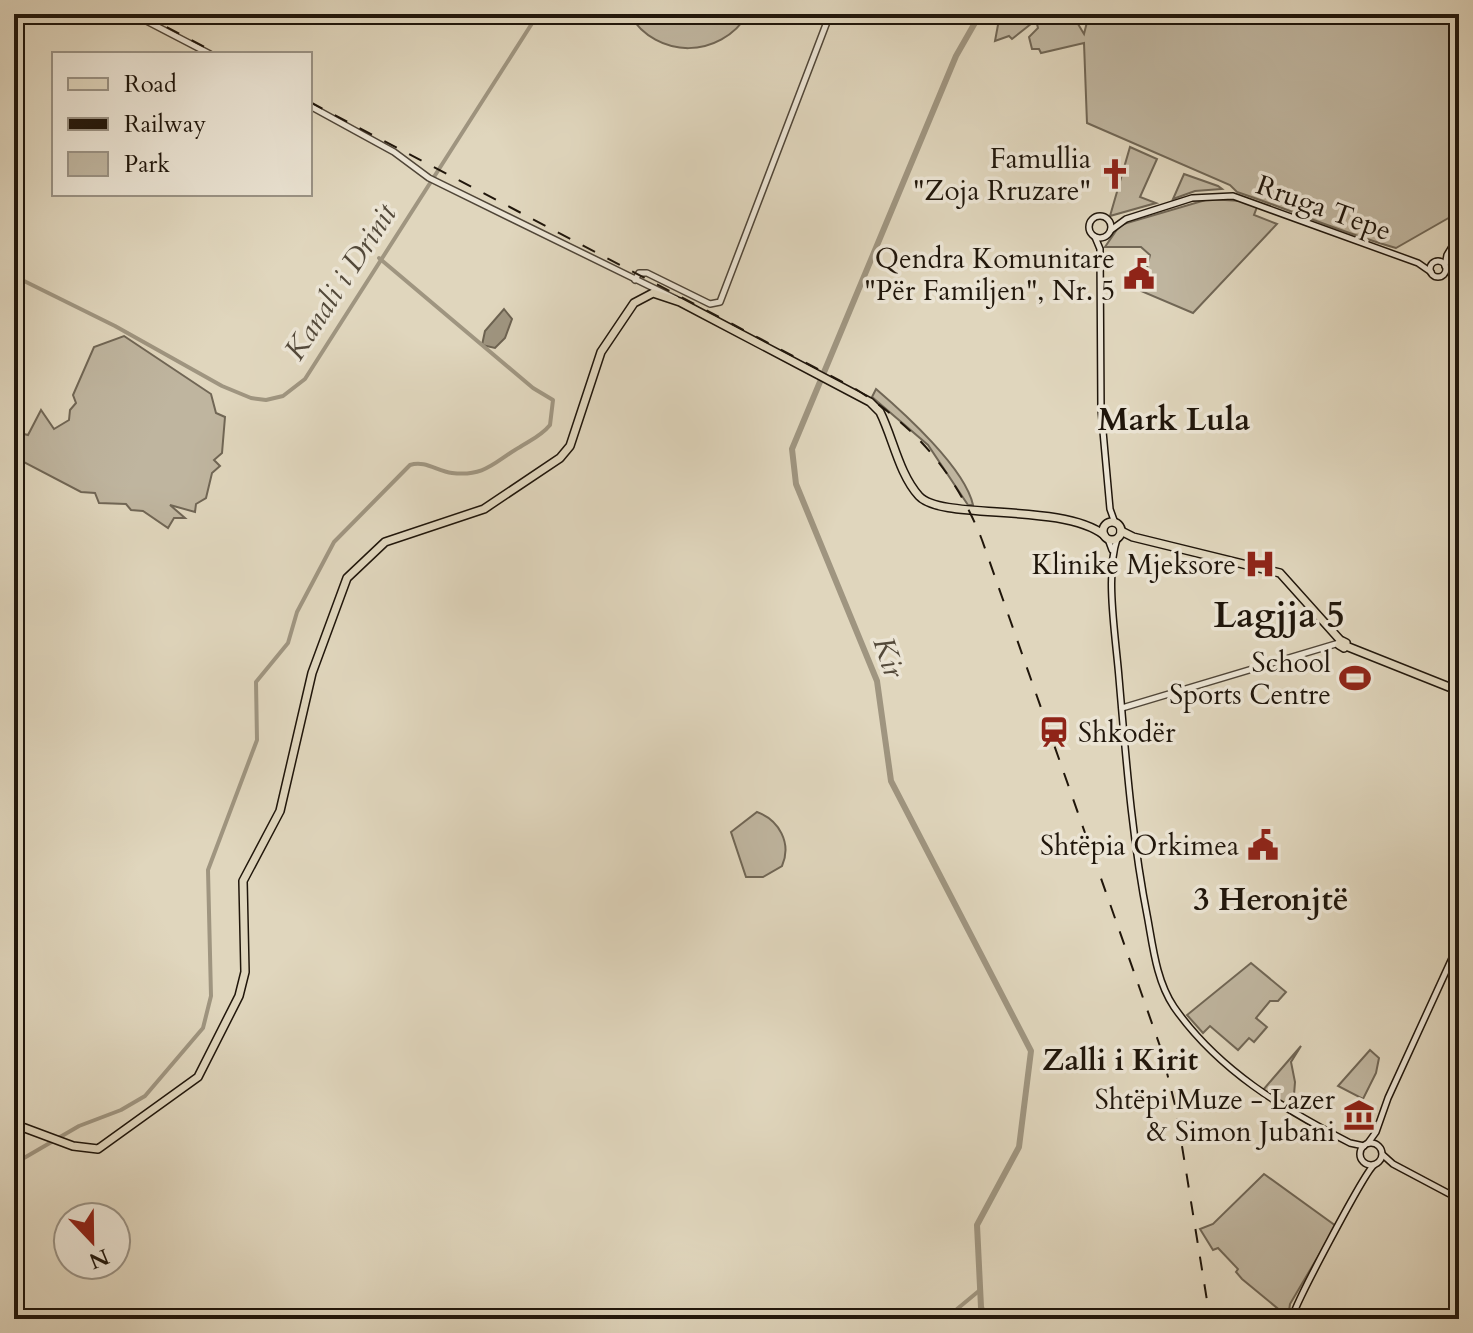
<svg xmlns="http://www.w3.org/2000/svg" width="1473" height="1333" font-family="Cardo,serif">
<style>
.green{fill:#bfb59f;stroke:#706655;stroke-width:2}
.water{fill:#9f9580;stroke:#6c6251;stroke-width:2}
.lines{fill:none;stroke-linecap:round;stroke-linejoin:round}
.canal{stroke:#9f9580;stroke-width:4}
.river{stroke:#9f9580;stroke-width:6}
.tertiary-casing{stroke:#504638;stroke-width:8}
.secondary-casing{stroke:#20160b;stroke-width:8}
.primary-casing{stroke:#20160b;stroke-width:10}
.tertiary{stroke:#ebe4d4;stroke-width:5}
.secondary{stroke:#ebe4d4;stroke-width:5}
.primary{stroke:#e0d6bd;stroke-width:7}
.rail{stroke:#20160b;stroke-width:2;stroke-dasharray:14 14;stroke-linecap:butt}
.labels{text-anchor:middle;stroke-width:7;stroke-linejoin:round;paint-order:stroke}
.poi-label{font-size:28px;fill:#20160b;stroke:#ebe4d4;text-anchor:end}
.street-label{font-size:28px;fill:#20160b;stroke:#ebe4d4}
.water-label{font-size:30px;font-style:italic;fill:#53493a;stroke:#ebe4d4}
.neighbourhood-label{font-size:30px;font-weight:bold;fill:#20160b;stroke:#ebe4d4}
.quarter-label{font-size:32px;font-weight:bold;fill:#20160b;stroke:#ebe4d4}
.district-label{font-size:36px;font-weight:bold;fill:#20160b;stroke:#ebe4d4}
</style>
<rect width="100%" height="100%" fill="#e0d6bd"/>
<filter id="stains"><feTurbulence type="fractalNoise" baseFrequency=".0025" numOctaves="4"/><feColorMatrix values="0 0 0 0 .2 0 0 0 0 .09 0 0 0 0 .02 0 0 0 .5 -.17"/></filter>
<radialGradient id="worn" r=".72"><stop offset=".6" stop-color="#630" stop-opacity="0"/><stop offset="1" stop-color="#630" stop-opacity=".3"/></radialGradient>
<!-- green -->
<g class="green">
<path d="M629,14H748C720,59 657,60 629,14Z"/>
<path d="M1000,14H1045L1048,20L1057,14H1072L1084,34L1089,14H1459V212L1396,248C1342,233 1291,210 1237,192L1230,185L1087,123L1084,43L1041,53L1039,49H1032L1029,37L1038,28L1036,20L1012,39L1009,36L995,41Z"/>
<path d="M1130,147L1157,159L1140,197L1156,203L1110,216Z"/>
<path d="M1184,174L1218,186L1222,189L1195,191L1173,199Z"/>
<path d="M1209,199L1241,201L1257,207L1254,215L1277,224L1193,313L1141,291L1150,255L1141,247H1105L1120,225Z"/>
<path d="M124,336L211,394L216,413L225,417L222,453L214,460L220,466L212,473L206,498L196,504L195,512L170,505L185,518H174L168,528L143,511L131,510L126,504L99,503L95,493L81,492L14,457L16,432L28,435L41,410L54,429L69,420L70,410L76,403L73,395L94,347Z"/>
<path d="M876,389C904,413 965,468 973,505H968L928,445L872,397Z"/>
<path d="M757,812C779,820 792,843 782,866L763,877H746L731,832Z"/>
<path d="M1251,963L1286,992L1278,1001H1270L1256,1018L1267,1027L1254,1042L1249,1038L1238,1050L1210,1026L1203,1033L1187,1015Z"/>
<path d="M1301,1046L1291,1062L1295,1082L1293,1108L1263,1090Z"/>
<path d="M1370,1050L1379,1058L1376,1073L1363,1099L1338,1086Z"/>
<path d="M1264,1174L1336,1226L1290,1304L1288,1317L1242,1279L1236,1272L1238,1269L1218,1248L1213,1250L1200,1229L1213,1224Z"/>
</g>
<!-- water -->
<path class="water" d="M504,309L512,319L505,338L495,348L482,345L485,331Z"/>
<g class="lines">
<!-- canal -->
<g class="canal">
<path d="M14,276L115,326L222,386L251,398L266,400L283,396L305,379L538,14"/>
<path d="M14,1168L24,1158L79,1126L121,1110L145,1096L203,1028L211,996L208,870L257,740L256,682L288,643L297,612L334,542L410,465C425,460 437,471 452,473C486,477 495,461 520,447C531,440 541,436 550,425L553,400L533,388L379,258"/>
<path d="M945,1319L980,1290"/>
</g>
<!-- river -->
<path class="river" d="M980,14L956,56L792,449L796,484L877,681L891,781L1031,1051L1019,1147L977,1225L981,1307L985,1319"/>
<defs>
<g id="tertiary">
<path d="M133,14L210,54"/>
<path d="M310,106L394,152L429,178L676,299"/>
<path d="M635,280L639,273H647L710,304L720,302L830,14"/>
<path d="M1122,708L1339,643"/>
</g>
<g id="secondary">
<circle cx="1100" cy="227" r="11"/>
<path d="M1111,230L1126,219L1192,198L1233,196L1418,263L1431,272"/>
<path d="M1095,237L1100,249L1101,409L1110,509L1115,523"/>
<circle cx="1438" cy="269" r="8"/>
<path d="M1445,266L1447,255L1459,235"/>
<path d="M1108,539L1112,550"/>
<path d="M1117,539C1105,575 1116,639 1119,678C1126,759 1132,839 1148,920C1153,948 1157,982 1174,1007C1218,1070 1283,1109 1350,1143L1364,1146"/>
<circle cx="1371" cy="1154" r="11"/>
<path d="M1368,1143L1376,1132L1388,1098L1459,943"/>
<path d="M1383,1155L1393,1164L1459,1199"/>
<path d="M1292,1319C1293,1307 1365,1172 1374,1165"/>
</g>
<g id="primary">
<circle cx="1112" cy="531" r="9"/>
<path d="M1121,531L1133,537L1280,573L1341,641"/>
<path d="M1342,641L1346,643L1344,648L1339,645Z"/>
<path d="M1346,646L1459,691"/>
<path d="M14,1124L73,1146L98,1149L198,1077L239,996L245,972L243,881L280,811L312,673L347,578L385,542L484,509L560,458L570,446L601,352L634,303L653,293L680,302L870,402L880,412C893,438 899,474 919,496C941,521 1061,502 1104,535"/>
</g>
</defs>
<!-- tertiary casing -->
<use href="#tertiary" class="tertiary-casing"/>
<!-- secondary casing -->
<use href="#secondary" class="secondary-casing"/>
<!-- primary casing -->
<use href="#primary" class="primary-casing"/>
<!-- tertiary -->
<use href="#tertiary" class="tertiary"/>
<!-- secondary -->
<use href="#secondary" class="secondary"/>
<!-- primary -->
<use href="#primary" class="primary"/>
<!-- rail -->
<g class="rail">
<path d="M142,14L218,54"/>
<path d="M310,102L854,388C914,425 956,473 982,540L1161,1049L1176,1109L1210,1319"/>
</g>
</g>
<!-- icons -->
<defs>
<symbol id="church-bare" viewBox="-9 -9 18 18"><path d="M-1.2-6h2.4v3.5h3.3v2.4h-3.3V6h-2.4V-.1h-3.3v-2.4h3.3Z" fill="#8f2418" stroke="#ebe4d4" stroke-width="2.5" paint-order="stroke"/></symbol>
<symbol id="civic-bare" viewBox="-9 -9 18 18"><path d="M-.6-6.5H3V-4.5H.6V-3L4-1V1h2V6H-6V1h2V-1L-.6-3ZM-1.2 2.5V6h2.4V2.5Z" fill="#8f2418" stroke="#ebe4d4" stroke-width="2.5" paint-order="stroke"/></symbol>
<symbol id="hospital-bare" viewBox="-9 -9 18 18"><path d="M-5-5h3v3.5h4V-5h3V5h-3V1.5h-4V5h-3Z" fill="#8f2418" stroke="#ebe4d4" stroke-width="2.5" paint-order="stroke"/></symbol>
<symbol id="stadium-bare" viewBox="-9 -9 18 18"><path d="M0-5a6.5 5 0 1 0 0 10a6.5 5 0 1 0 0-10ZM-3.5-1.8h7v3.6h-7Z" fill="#8f2418" stroke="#ebe4d4" stroke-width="2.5" paint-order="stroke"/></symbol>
<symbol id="station-bare" viewBox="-9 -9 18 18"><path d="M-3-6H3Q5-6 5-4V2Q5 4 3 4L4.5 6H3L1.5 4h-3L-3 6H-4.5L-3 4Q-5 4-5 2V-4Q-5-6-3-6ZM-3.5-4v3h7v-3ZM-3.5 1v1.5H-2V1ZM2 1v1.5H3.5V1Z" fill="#8f2418" stroke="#ebe4d4" stroke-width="2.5" paint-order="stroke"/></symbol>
<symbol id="museum-bare" viewBox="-9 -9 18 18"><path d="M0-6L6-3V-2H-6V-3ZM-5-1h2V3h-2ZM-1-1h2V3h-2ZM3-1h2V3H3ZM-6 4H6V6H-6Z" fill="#8f2418" stroke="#ebe4d4" stroke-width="2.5" paint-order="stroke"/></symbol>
</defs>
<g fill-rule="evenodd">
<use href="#church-bare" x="1093" y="152" width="44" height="44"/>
<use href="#civic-bare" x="1117" y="252" width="44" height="44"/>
<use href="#hospital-bare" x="1238" y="542" width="44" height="44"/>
<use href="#stadium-bare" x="1333" y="656" width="44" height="44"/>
<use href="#station-bare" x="1032" y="710" width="44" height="44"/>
<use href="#civic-bare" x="1241" y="823" width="44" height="44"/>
<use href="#museum-bare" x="1337" y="1093" width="44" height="44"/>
</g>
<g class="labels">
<!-- poi labels -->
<g class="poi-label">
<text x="1091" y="168">Famullia<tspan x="1091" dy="32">"Zoja Rruzare"</tspan></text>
<text x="1115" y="268">Qendra Komunitare<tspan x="1115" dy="32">"Për Familjen", Nr. 5</tspan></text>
<text x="1236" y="574">Klinike Mjeksore</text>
<text x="1331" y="672">School<tspan x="1331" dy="32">Sports Centre</tspan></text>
<text x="1078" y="742" text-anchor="start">Shkodër</text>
<text x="1239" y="855">Shtëpia Orkimea</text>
<text x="1335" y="1109">Shtëpi Muze - Lazer<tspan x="1335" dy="32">&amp; Simon Jubani</tspan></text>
</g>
<!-- street labels -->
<g class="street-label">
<text transform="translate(1324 207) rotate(20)" y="10">Rruga Tepe</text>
</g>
<!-- water labels -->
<g class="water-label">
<text transform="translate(340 282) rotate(-57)" y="10">Kanali i Drinit</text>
<text transform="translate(889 657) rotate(71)" y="10">Kir</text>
</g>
<!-- neighbourhood labels -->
<g class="neighbourhood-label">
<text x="1120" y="1070">Zalli i Kirit</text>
</g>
<!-- quarter labels -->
<g class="quarter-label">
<text x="1174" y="430">Mark Lula</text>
<text x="1271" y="910">3 Heronjtë</text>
</g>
<!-- district labels -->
<g class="district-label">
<text x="1279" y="627">Lagjja 5</text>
</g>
</g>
<!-- margin -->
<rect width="1473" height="1333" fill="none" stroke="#e0d6bd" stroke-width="48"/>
<rect x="16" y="16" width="1441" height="1301" fill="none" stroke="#20160b" stroke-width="4"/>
<rect x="24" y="24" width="1425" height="1285" fill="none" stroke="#20160b" stroke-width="2"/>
<!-- legend -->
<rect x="52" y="52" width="260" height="144" fill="#ebe4d4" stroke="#9a9284" stroke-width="2"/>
<rect x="68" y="78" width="40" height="12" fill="#e0d6bd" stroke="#9a9284" stroke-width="2"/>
<text x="124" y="92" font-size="24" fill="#20160b">Road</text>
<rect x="68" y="118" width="40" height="12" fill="#20160b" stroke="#9a9284" stroke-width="2"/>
<text x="124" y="132" font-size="24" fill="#20160b">Railway</text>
<rect x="68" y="152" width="40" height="24" fill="#bfb59f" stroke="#9a9284" stroke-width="2"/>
<text x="124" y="172" font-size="24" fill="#20160b">Park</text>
<!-- north arrow -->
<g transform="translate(92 1241) rotate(158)"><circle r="38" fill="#ebe4d4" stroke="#9a9284" stroke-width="2"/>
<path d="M0-6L14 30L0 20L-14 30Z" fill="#8f2418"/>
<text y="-12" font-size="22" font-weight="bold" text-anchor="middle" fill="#20160b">N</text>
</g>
<rect width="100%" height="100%" filter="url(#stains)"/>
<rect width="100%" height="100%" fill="url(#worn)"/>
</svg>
